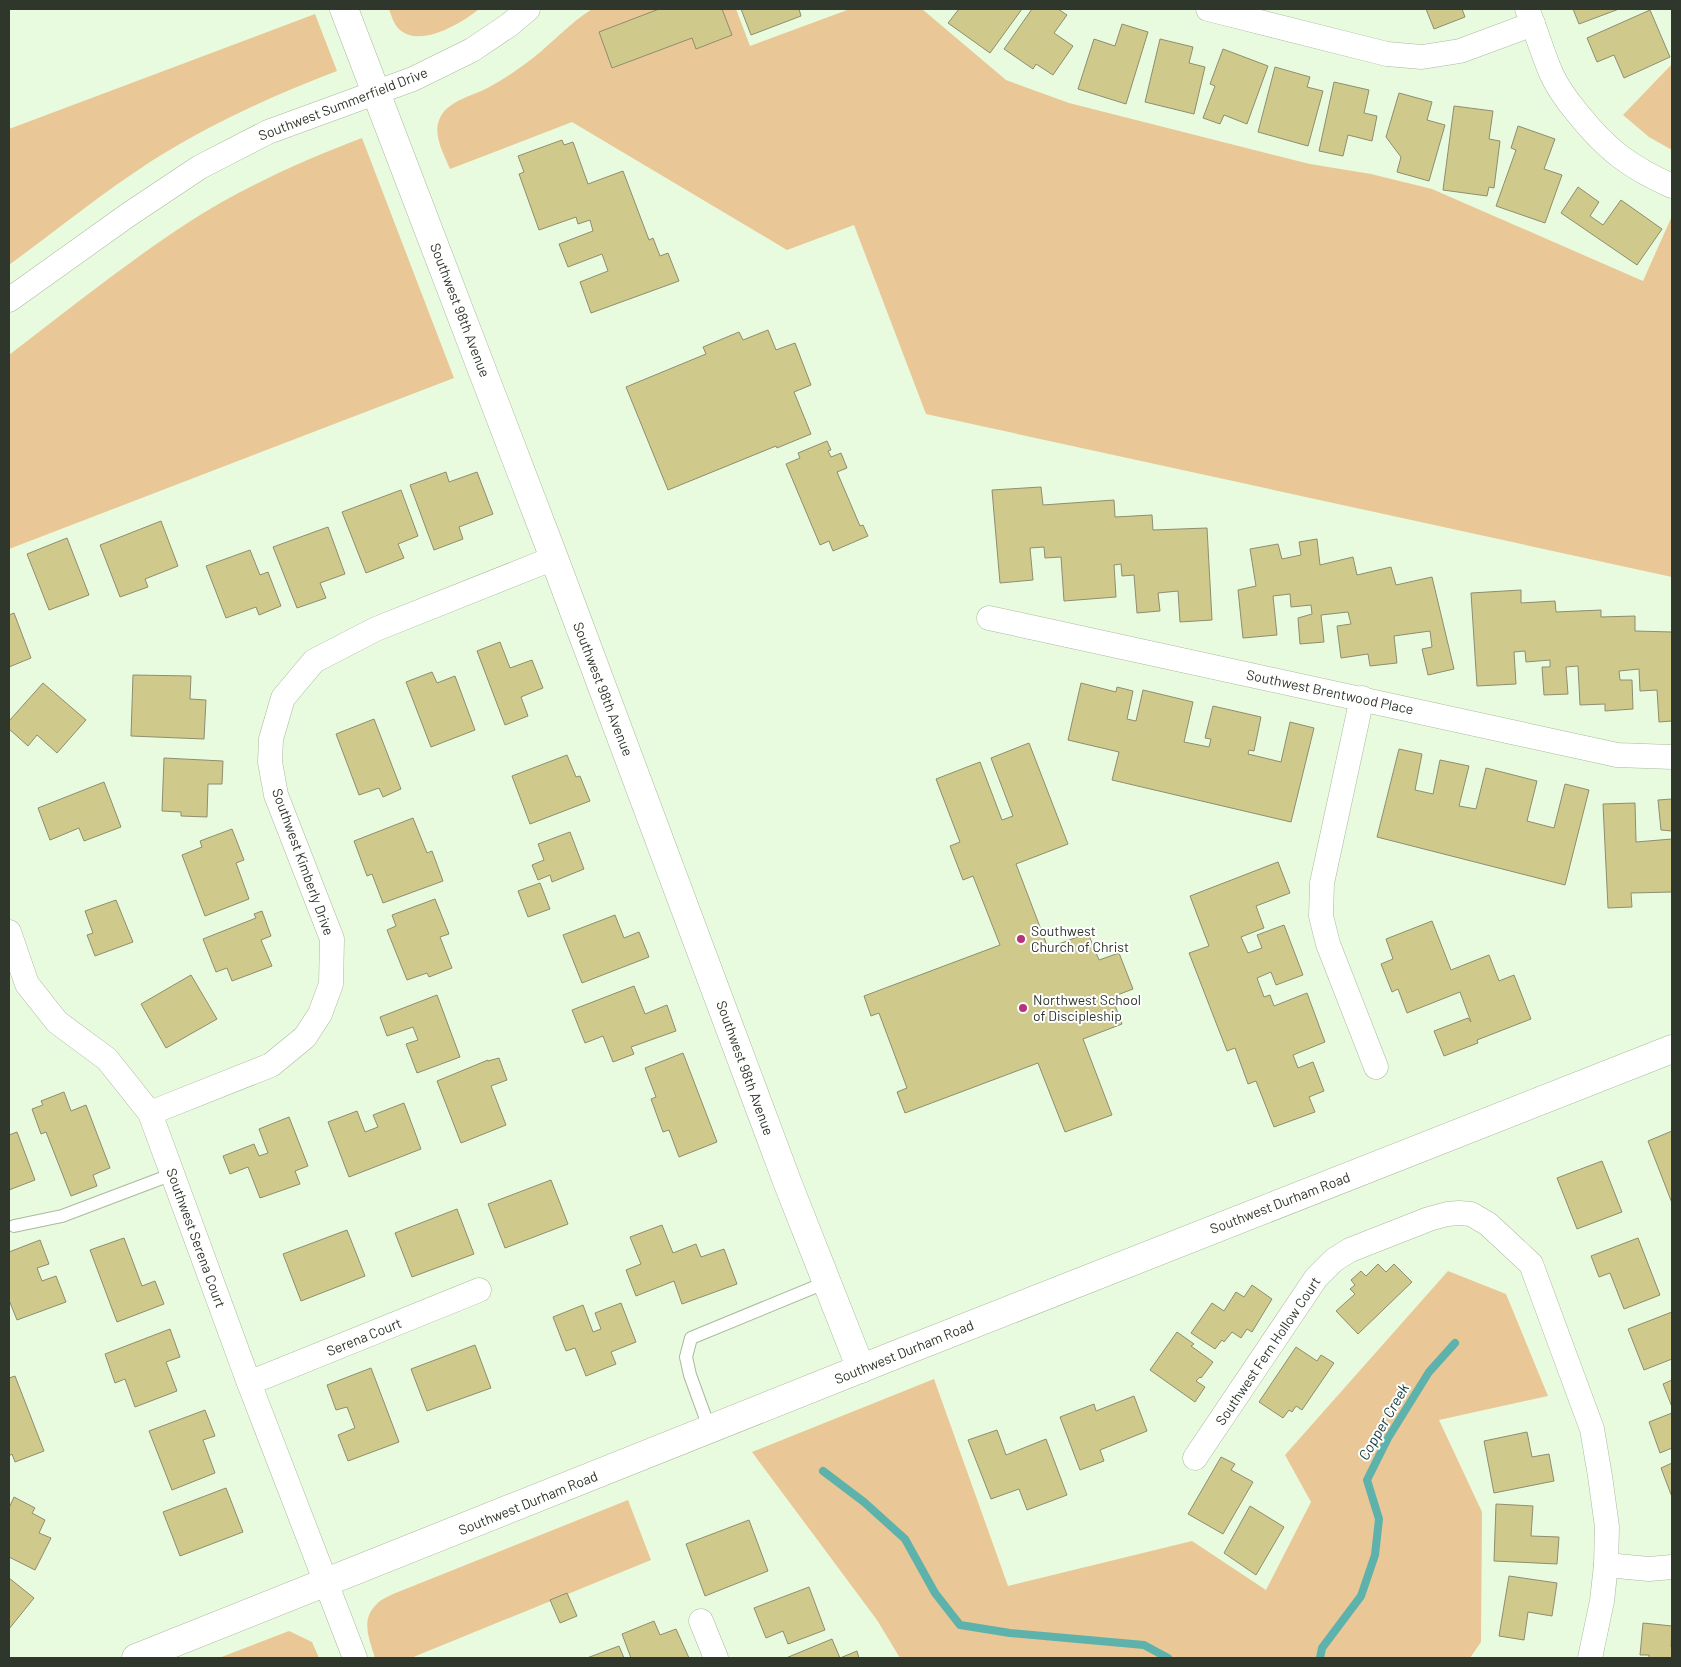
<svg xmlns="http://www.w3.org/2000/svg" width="1681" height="1667" font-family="Barlow,sans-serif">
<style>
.green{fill:#e9c797}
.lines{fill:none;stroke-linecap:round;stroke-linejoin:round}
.stream{stroke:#5db2ac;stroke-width:8}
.building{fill:#cfca8b;stroke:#8f8d70}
.service-casing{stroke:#a9b99e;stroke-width:14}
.minor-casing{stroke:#a9b99e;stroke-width:25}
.tertiary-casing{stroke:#a9b99e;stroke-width:29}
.primary-casing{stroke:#a9b99e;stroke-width:29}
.service{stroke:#fff;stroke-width:12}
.minor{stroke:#fff;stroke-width:24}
.tertiary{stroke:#fff;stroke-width:28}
.primary{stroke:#fff;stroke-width:28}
.poi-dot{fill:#b6337b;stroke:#fff;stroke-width:2}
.labels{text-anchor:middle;stroke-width:4;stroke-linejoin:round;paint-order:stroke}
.street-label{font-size:14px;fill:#2f362b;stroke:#fff}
.poi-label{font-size:14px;fill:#2f362b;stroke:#fff;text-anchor:start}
.water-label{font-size:15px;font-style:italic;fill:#133c3a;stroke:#fff}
</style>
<rect width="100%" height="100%" fill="#e9fbde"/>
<!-- green -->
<g class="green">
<path d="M389,9H479C462,23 421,48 400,30C394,25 391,15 389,9Z"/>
<path d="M592,9H736L750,46L850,9H922L1006,80L1069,103L1310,164L1371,174L1432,189L1643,281L1672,216V577L926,414L854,225L787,250L572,122L450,169C444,154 432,134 440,118C449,99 475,96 491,86C506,78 520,68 533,58C553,42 570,23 592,9Z"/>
<path d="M315,14L337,71C271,96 209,125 150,162C101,194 55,231 9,265V129Z"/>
<path d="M1672,64V150L1649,137L1623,115Z"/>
<path d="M362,138L454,378L9,549V355C68,310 126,263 189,222C243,187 302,161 362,138Z"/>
<path d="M1448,1271L1506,1294L1548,1396L1439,1420L1482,1512L1481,1642L1470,1658H900L877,1620L752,1452L934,1379L1008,1586L1192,1541L1266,1590L1311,1502L1285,1455Z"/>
<path d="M628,1500L651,1560L411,1658H375C370,1641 360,1620 376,1605C380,1600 387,1597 393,1594Z"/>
<path d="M289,1631L312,1642L319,1658H219Z"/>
</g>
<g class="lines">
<!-- stream -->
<g class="stream">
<path d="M823,1471L864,1502L905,1539L935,1593L960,1625L1010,1633L1144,1645L1168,1658"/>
<path d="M1320,1658L1322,1648L1361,1596L1375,1555L1379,1519L1367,1480L1388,1438L1429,1372L1455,1343"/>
</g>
</g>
<!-- building -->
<g class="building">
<path d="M659,9H722L732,35L696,49L692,38L612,68L599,32Z"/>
<path d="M741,9H799L801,16L751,35Z"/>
<path d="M959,9H1022L990,53L948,23Z"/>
<path d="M1032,9H1058L1067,15L1054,33L1073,46L1053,75L1036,64L1033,69L1004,49Z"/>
<path d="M1426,9H1462L1465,17L1434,29Z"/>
<path d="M1573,9H1619L1579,24Z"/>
<path d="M1650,10L1670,57L1624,78L1614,55L1597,62L1587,38Z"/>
<path d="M1122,24L1148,32L1126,104L1078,89L1094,39L1115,46Z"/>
<path d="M1160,39L1193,47L1189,63L1205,67L1194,114L1145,102Z"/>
<path d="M1223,49L1268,66L1247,124L1224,115L1220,124L1203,118L1215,86L1210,84Z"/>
<path d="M1275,67L1310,77L1307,87L1323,91L1308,146L1258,132Z"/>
<path d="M1334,82L1369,90L1364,113L1377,116L1372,141L1348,135L1343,156L1319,151Z"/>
<path d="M1399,93L1432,102L1427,120L1445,125L1429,181L1397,172L1401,157L1386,137Z"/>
<path d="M1454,106L1493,111L1489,139L1500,141L1494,188L1489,187L1487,196L1443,190Z"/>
<path d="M1518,126L1555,139L1544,169L1562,175L1545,223L1496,206L1516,150L1511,148Z"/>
<path d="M562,140L564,145L573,142L588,184L623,171L649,240L653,238L660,256L668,253L679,281L591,313L580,282L608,271L602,254L568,267L559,244L593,231L590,220L578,224L576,217L539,230L519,174L524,172L518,156Z"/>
<path d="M1578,187L1599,202L1590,216L1603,225L1621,200L1662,229L1637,265L1561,213Z"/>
<path d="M768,330L776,350L795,343L811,385L794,392L811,434L777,448L776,446L668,490L626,387L706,354L703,347L739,332L743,340Z"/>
<path d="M827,441L831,450L828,451L831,457L841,453L847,468L837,472L860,526L863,525L868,536L833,551L829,541L820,545L786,464L800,458L798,453Z"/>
<path d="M446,472L449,482L477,472L493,514L459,527L463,539L434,550L410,485Z"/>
<path d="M1041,487L1043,505L1114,500L1115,517L1152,515L1153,530L1207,528L1212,620L1180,622L1178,591L1158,593L1160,611L1137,613L1134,575L1122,576L1121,564L1114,565L1116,597L1064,601L1061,557L1045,558L1044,547L1030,548L1033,580L1000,583L992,490Z"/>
<path d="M401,490L418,536L398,544L404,558L366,573L342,512Z"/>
<path d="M161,521L178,566L145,579L148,587L120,597L100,545Z"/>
<path d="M328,527L345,574L320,583L326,598L297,608L273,547Z"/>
<path d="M67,538L89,595L49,610L27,554Z"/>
<path d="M1317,539L1320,565L1353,557L1357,575L1391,567L1396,585L1432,577L1454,669L1428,675L1422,649L1432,647L1430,631L1394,636L1397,663L1370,666L1368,654L1341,658L1337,626L1351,624L1348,612L1321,615L1324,642L1300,644L1298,618L1312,614L1311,605L1291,607L1290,594L1273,596L1277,635L1243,638L1238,590L1256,586L1250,549L1278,544L1282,559L1301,555L1299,542Z"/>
<path d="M250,550L260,575L268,572L281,606L259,615L256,607L226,618L206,566Z"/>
<path d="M1521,590V603L1555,601L1556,612L1601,610V617L1635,616V631L1672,632V721L1659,722L1657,690L1640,691L1639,669L1619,671L1620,680H1632L1633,709L1605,711V704L1580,705L1578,666L1566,667L1568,694L1544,695L1542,667H1550V660L1526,662L1525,651L1514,652L1516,684L1477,686L1471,593Z"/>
<path d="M14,613L31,658L9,667V615Z"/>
<path d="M500,642L510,668L532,660L543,688L521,697L528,716L505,725L477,651Z"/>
<path d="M432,672L437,683L455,676L475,730L431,747L406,682Z"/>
<path d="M133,675L191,676L190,699L206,700L204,739L131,736Z"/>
<path d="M43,683L86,720L57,753L37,735L28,746L9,729V721Z"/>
<path d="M1081,683L1116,692L1117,687L1133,691L1127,719L1136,721L1143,690L1193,702L1184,742L1209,747L1211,739L1205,738L1213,706L1261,717L1254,751L1249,750L1248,754L1281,762L1290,722L1314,728L1291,822L1112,780L1119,752L1068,740Z"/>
<path d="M374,719L401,789L383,797L379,788L359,795L336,734Z"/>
<path d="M1029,743L1068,844L1016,864L1048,948L1088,933L1099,960L1119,953L1133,989L1112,997L1122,1024L1083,1039L1112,1115L1065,1132L1038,1063L905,1113L897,1092L907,1088L879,1013L871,1016L864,996L1000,945L973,876L963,880L950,846L960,842L936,779L980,762L1002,820L1013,816L991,758Z"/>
<path d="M1399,749L1422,754L1415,790L1433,794L1440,760L1469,766L1459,806L1476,809L1486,768L1537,781L1527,821L1554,828L1565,784L1589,790L1565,885L1377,837Z"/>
<path d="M567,755L576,777L580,776L590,801L530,824L512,776Z"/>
<path d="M164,758L223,761L222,784H208L207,817L181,816V812L162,811Z"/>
<path d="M104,782L121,827L84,841L79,828L50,840L38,808Z"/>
<path d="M1672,799V831L1661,830L1658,800Z"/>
<path d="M1635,803L1636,842L1672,839V892L1631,893L1632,907L1608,908L1603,804Z"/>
<path d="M413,818L427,853L432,851L443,881L383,903L372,874L367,876L354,841Z"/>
<path d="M232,829L244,860L236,863L249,899L205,916L182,855L202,847L200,841Z"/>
<path d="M570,832L584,869L552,882L550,875L538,880L532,865L544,860L538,844Z"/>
<path d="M1278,862L1290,893L1256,906L1264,928L1241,937L1248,953L1262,948L1257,935L1284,925L1303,975L1276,985L1271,972L1257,978L1264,997L1270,995L1274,1006L1307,993L1325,1042L1293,1055L1298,1068L1313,1062L1324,1091L1309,1097L1315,1112L1274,1127L1256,1081L1248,1084L1235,1048L1227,1051L1189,953L1209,946L1190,896Z"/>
<path d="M540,883L550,909L528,917L518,891Z"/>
<path d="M435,899L449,934L440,937L452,968L429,977L427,973L407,980L387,930L396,926L392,915Z"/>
<path d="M116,900L133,942L95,956L87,935L93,933L85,911Z"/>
<path d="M262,911L271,936L261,940L272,966L232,981L227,968L216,972L203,939L256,918L254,914Z"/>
<path d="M615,915L624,938L639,932L649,957L582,983L563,935Z"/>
<path d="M1432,921L1451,970L1489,955L1499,981L1514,975L1531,1019L1477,1040L1478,1043L1444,1056L1434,1031L1468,1018L1471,1022L1460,992L1407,1013L1398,989L1392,992L1381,964L1393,959L1386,939Z"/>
<path d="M191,975L217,1019L166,1048L141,1004Z"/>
<path d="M634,986L645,1014L667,1005L676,1031L631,1047L634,1054L613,1062L603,1036L585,1043L572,1010Z"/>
<path d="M437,995L460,1057L417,1073L406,1044L418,1040L413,1027L387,1036L380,1017Z"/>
<path d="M683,1053L717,1142L679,1157L669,1130L663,1132L651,1099L656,1097L645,1068Z"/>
<path d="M499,1058L507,1080L491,1086L506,1125L461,1143L437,1081L488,1060V1061Z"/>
<path d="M64,1092L71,1111L86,1105L110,1168L93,1175L97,1186L71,1196L46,1132L41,1134L32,1109L43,1105L41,1101Z"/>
<path d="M404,1103L421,1149L349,1177L328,1122L357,1111L365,1132L378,1127L373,1115Z"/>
<path d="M289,1117L308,1166L295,1171L300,1184L260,1198L248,1167L230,1174L223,1156L254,1144L259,1156L268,1153L259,1129Z"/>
<path d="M1672,1131V1203L1648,1141Z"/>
<path d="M17,1132L35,1180L9,1190V1135Z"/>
<path d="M1602,1161L1622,1212L1577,1229L1557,1178Z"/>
<path d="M551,1180L568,1224L505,1248L488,1204Z"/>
<path d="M457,1209L474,1254L412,1277L395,1233Z"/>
<path d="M662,1225L673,1253L696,1244L701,1257L724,1249L737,1284L682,1304L674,1281L636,1296L626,1270L641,1264L630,1237Z"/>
<path d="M347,1230L365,1276L301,1301L283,1254Z"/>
<path d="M124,1238L142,1286L155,1281L164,1304L117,1322L90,1250Z"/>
<path d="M1638,1238L1660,1295L1624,1309L1610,1273L1599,1277L1591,1256Z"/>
<path d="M40,1240L49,1264L37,1268L42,1281L56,1276L66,1302L17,1320L9,1300V1252Z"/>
<path d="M1378,1264L1386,1272L1394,1264L1412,1282L1358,1334L1336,1311L1355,1294L1350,1289L1355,1285L1351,1280L1361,1271L1366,1276Z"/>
<path d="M1252,1285L1272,1299L1252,1332L1247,1329L1241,1338L1232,1332L1224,1342L1222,1340L1215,1349L1191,1333L1212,1303L1224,1311L1236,1292L1244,1297Z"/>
<path d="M621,1303L636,1342L611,1352L616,1364L586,1376L575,1348L566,1351L553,1317L583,1305L593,1332L601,1329L595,1313Z"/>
<path d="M1672,1312V1359L1644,1370L1628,1329Z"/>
<path d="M170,1329L180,1357L166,1362L177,1391L135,1407L125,1379L115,1383L105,1354Z"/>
<path d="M1177,1332L1194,1344L1191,1346L1213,1362L1201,1378L1200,1377L1196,1381L1205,1387L1195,1402L1150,1370Z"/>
<path d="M475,1345L491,1388L427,1411L411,1369Z"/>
<path d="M1296,1347L1317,1361L1321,1355L1334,1363L1302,1410L1296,1406L1292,1412L1289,1410L1283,1418L1259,1402Z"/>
<path d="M371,1368L399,1442L348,1461L338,1435L355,1428L347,1407L336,1410L327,1385Z"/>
<path d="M15,1376L44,1451L15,1462L12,1454L9,1456V1378Z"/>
<path d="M1672,1380V1407L1663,1384Z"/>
<path d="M1134,1396L1147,1431L1100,1450L1104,1461L1080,1470L1060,1417L1094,1404L1096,1411Z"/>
<path d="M205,1410L215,1436L203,1440L215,1473L172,1490L149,1431Z"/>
<path d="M1672,1413V1448L1660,1453L1649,1422Z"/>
<path d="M997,1430L1006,1455L1046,1439L1067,1495L1027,1510L1019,1489L991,1499L968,1440Z"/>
<path d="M1527,1432L1532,1457L1549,1454L1554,1481L1494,1493L1484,1441Z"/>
<path d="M1221,1457L1235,1464L1231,1470L1253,1482L1223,1534L1188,1514Z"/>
<path d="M1672,1463V1497L1661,1468Z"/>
<path d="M226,1488L243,1532L180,1556L163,1512Z"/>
<path d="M14,1497L35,1508L32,1513L45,1520L39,1533L51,1538L35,1570L9,1557V1508Z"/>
<path d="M1496,1504L1533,1506L1531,1536L1559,1537L1557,1564L1494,1561Z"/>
<path d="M1250,1506L1284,1527L1256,1575L1224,1553Z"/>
<path d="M749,1520L768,1571L705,1596L686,1544Z"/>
<path d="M1509,1576L1557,1583L1552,1616L1528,1612L1524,1640L1499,1636Z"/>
<path d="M9,1578L34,1598L9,1629Z"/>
<path d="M809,1587L825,1630L788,1644L783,1631L766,1638L754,1608Z"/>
<path d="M567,1593L577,1616L560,1623L550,1600Z"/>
<path d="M654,1621L660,1635L676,1629L689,1658H631L622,1634Z"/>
<path d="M1643,1623L1672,1626L1671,1647H1672V1658H1649V1655H1640Z"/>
<path d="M832,1639L840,1658L857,1651L859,1658H786Z"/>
<path d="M619,1646L624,1658H587Z"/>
</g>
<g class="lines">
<defs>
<g id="service">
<path d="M14,1226L62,1216L173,1174"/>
<path d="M710,1430L690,1375L686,1357L691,1338L827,1282"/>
</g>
<g id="minor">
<path d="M1208,9L1387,54L1422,57L1460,51L1533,24"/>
<path d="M1527,9C1536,30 1542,52 1551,73C1558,89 1568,102 1579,115C1607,150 1631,168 1672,186"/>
<path d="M9,300L128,215L200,167L268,132L413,79L472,50L509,25L528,9"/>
<path d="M989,618L1617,755L1672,757"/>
<path d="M1362,698L1322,883L1321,916L1328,944L1376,1067"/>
<path d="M9,932L27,984L57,1022L107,1059L150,1113L249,1383L355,1658"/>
<path d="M150,1113L271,1065L305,1037L320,1014L331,984L332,939L276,795L270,762L271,739L283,698L314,661L376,629L554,558"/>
<path d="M249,1383L479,1290"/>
<path d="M1195,1458L1316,1278L1334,1260L1350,1250L1429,1219L1447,1214L1459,1213L1471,1214L1488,1224L1531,1264L1592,1429L1600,1476L1607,1527L1606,1565L1602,1601L1590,1658"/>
<path d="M1606,1565L1649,1569L1672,1567"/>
<path d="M701,1621L716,1658"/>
</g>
<path id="tertiary" d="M344,9L554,558L788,1184L861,1369"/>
<path id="primary" d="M136,1658L900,1353L1672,1049"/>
</defs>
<!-- service casing -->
<use href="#service" class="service-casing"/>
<!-- minor casing -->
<use href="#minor" class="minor-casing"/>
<!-- tertiary casing -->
<use href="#tertiary" class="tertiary-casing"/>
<!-- primary casing -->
<use href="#primary" class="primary-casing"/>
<!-- service -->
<use href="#service" class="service"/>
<!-- minor -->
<use href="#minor" class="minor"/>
<!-- tertiary -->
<use href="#tertiary" class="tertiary"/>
<!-- primary -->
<use href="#primary" class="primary"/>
</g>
<!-- markers -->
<g class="poi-dot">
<circle cx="1021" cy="939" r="5"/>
<circle cx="1023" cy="1008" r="5"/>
</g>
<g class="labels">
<!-- street labels -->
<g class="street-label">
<text transform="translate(343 104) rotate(-21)" y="5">Southwest Summerfield Drive</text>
<text transform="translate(460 310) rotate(69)" y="5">Southwest 98th Avenue</text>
<text transform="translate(603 689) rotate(69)" y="5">Southwest 98th Avenue</text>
<text transform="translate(1330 692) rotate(12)" y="5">Southwest Brentwood Place</text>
<text transform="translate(303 862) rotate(70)" y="5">Southwest Kimberly Drive</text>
<text transform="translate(745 1068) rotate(70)" y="5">Southwest 98th Avenue</text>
<text transform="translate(1280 1203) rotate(-21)" y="5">Southwest Durham Road</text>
<text transform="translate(196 1238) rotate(70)" y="5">Southwest Serena Court</text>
<text transform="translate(364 1337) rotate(-22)" y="5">Serena Court</text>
<text transform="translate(1268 1351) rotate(-56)" y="5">Southwest Fern Hollow Court</text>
<text transform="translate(904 1352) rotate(-22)" y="5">Southwest Durham Road</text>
<text transform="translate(528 1503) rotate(-22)" y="5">Southwest Durham Road</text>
</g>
<!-- poi labels -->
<g class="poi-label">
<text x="1031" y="936">Southwest<tspan x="1031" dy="16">Church of Christ</tspan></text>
<text x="1033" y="1005">Northwest School<tspan x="1033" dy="16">of Discipleship</tspan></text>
</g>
<!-- water labels -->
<g class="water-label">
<text transform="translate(1384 1422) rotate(-60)" y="5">Copper Creek</text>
</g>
</g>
<!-- border -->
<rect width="1681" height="1667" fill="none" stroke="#2f362b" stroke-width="20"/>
</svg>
